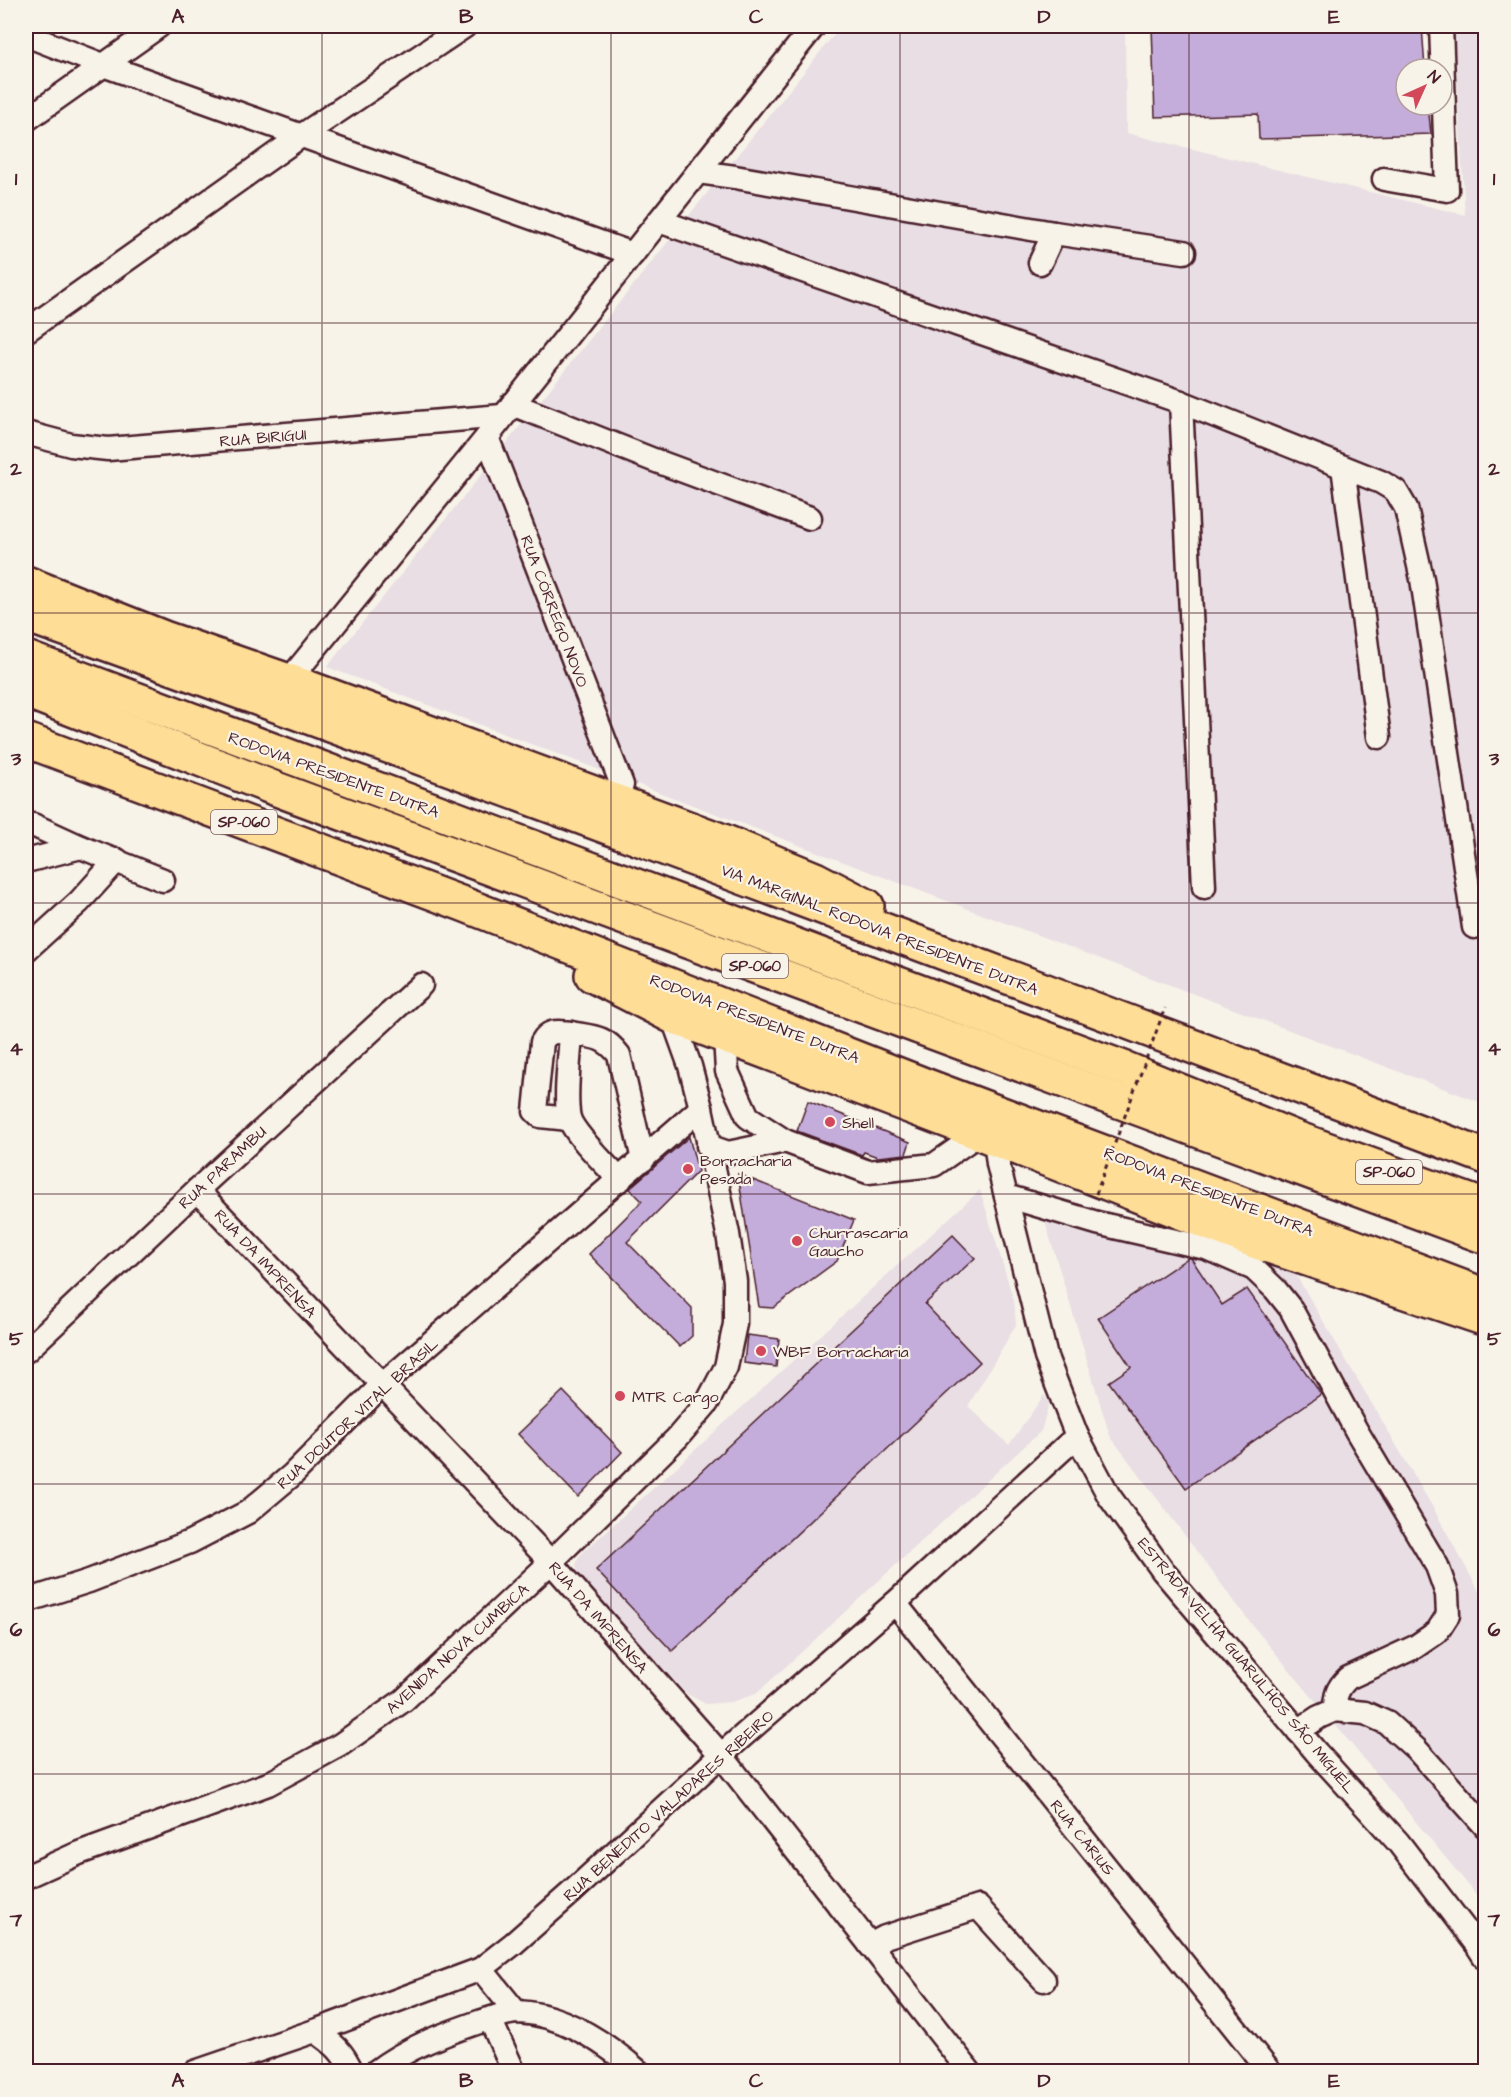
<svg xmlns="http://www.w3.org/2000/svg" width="1511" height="2097" font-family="'Architects Daughter',sans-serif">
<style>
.built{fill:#e8dee4}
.building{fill:#c5addb;stroke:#4a1f2b;stroke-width:1.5}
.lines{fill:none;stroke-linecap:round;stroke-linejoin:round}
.minor-casing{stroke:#4a1f2b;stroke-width:27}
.highway-casing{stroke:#4a1f2b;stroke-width:38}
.minor{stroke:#f7f3e8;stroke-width:22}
.highway{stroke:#fedd96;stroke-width:33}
.path-bridge{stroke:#4a1f2b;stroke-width:3;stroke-dasharray:4.5 4.5;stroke-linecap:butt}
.grid{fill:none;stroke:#4a1f2b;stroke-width:1.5;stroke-opacity:0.55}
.poi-dot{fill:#d1495b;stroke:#f7f3e8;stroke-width:2}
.labels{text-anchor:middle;stroke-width:4.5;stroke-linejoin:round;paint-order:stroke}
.shield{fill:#f7f3e8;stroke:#7e5f64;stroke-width:1.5}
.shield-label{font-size:15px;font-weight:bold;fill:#4a1f2b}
.street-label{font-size:16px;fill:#4a1f2b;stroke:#f7f3e8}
.poi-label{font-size:16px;fill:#4a1f2b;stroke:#f7f3e8;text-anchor:start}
.neatline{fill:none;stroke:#4a1f2b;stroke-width:2}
.grid-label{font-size:20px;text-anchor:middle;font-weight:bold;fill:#4a1f2b}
</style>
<rect width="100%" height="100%" fill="#f7f3e8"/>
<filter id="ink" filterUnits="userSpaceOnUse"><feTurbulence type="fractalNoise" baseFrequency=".0167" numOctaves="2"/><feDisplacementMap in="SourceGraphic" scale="12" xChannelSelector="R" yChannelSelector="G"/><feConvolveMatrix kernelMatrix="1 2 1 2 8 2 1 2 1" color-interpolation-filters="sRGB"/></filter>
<g filter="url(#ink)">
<!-- built -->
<g class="built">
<path d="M841,26H1125L1126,133L1465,215L1454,26H1485V1104L327,667Z"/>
<path d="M980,1190L1014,1301L1016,1325L968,1406L1009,1445L1044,1395L1049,1403L1041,1431L756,1694L731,1702L706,1704L687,1694L580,1578L576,1565L579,1556Z"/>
<path d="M1036,1192L1296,1275L1432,1506L1485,1602V1905L1253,1626L1110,1436Z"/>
</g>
<!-- building -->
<g class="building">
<path d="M1152,26H1422L1425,69H1406V105H1428L1431,134L1259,139L1258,114L1155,117Z"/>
<path d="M808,1101L910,1142L906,1154L878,1157L864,1152L862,1155L797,1131Z"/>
<path d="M689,1137L698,1171L627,1242L692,1308V1336L680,1347L589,1254L642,1201L630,1189L632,1186Z"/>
<path d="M738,1174L854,1220L837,1261L773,1308L759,1307Z"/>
<path d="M953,1235L975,1258L925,1304L980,1362L672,1651L596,1570Z"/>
<path d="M1188,1258H1191L1222,1305L1247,1289L1321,1394L1186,1488L1109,1382L1131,1367L1098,1318Z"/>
<path d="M747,1335L779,1339L776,1367L744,1363Z"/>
<path d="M563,1391L622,1452L578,1497L518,1434Z"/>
</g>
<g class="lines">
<defs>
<g id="minor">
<path d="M26,35L103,65L633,254"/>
<path d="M26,120L159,26"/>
<path d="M698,172L735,177L1054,233L1184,252"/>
<path d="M1384,179L1447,190L1441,26"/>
<path d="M659,221L1181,402L1204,887"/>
<path d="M1040,263L1054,233"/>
<path d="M26,331L301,136L465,26"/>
<path d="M1181,402L1381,482L1396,491L1406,508L1422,579L1474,927"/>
<path d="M512,404L651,459L810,518"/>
<path d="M26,433L71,445L108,449L502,416"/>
<path d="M487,437L622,785"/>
<path d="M1343,467L1379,737"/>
<path d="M295,673L487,437L814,26"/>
<path d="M33,825L81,847L163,880"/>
<path d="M26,861L81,847"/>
<path d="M26,950L79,902L117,860"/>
<path d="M725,1036L727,1071L748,1117L785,1141"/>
<path d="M569,1119L540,1116L535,1111L542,1042C549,1029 558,1032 571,1033"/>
<path d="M995,1139L998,1164L1046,1357L1077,1436L1109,1496L1163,1571L1317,1753L1398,1842L1477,1945L1486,1959"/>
<path d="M708,1146L728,1153L785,1141L868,1172L934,1165L980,1133"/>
<path d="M620,1180C607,1166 574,1134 569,1118C564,1097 570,1057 571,1033C593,1037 605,1036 619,1055L643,1160"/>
<path d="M197,1190L551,1562L721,1755L970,2072"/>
<path d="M1006,1196L1097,1223L1206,1248L1254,1269L1275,1289L1291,1309L1356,1430L1437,1566L1447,1594L1448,1615L1437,1632L1415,1647L1348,1678C1337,1688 1335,1696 1335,1710"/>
<path d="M26,1351L197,1190L421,985"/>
<path d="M26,1601L89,1581L190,1542L248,1512L292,1475L381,1386L701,1108"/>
<path d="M895,1603L1270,2072"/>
<path d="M1298,1731L1319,1717L1335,1710L1365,1713L1387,1723L1416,1749L1486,1827"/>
<path d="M26,1877L79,1853L268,1784L340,1745L404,1700L551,1562L677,1438L707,1403L726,1367L735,1324V1281L728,1234L701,1108L690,1066L672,1016"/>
<path d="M870,1945L885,1937L978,1907L1044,1980"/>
<path d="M481,1969L516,2012"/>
<path d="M490,2019L514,2072"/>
<path d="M315,2031C334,2044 343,2051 352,2072"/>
<path d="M195,2072L315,2031L481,1969L513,1944L572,1892L721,1755L895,1603L1077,1436"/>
<path d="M375,2072C408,2047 444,2034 482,2021C493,2018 507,2012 518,2012C564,2014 606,2043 639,2072"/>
</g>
<g id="highway">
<path d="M26,583L164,638L309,688L723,841L815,879L867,906"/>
<path d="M26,615C515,789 1000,974 1486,1157"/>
<path d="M26,658L1126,1069L1293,1137L1486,1207"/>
<path d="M26,691L274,788L1486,1237"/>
<path d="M26,740L463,904L927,1086L1486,1296"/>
<path d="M592,975L672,1016L980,1133L1254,1241L1486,1319"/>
</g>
</defs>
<!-- minor casing -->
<use href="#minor" class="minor-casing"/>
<!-- highway casing -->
<use href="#highway" class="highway-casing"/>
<!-- minor -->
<use href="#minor" class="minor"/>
<!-- highway -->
<use href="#highway" class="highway"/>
<!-- path-bridge -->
<path class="path-bridge" d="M1096,1194L1165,1008"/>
</g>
</g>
<!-- grid -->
<path class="grid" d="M322,26V2072M611,26V2072M900,26V2072M1189,26V2072M26,323H1486M26,613H1486M26,903H1486M26,1194H1486M26,1484H1486M26,1774H1486"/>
<!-- markers -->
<g class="poi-dot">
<circle cx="830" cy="1122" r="6"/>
<circle cx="688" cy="1169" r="6"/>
<circle cx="797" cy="1241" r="6"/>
<circle cx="761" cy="1351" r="6"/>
<circle cx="620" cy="1396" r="6"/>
</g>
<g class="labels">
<!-- shield labels -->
<g class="shield">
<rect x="211" y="810" width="66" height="24" rx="4.5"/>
<rect x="722" y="954" width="66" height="24" rx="4.5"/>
<rect x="1356" y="1160" width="66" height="24" rx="4.5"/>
</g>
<g class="shield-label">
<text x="244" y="827">SP-060</text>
<text x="755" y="971">SP-060</text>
<text x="1389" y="1177">SP-060</text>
</g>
<!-- street labels -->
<g class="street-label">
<text transform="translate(263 437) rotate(-5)" y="6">RUA BIRIGUI</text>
<text transform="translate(555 611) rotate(69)" y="6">RUA CÓRREGO NOVO</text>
<text transform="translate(334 774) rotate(20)" y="6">RODOVIA PRESIDENTE DUTRA</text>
<text transform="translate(880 929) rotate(21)" y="6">VIA MARGINAL RODOVIA PRESIDENTE DUTRA</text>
<text transform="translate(755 1018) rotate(21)" y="6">RODOVIA PRESIDENTE DUTRA</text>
<text transform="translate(222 1167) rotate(-43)" y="6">RUA PARAMBU</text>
<text transform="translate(1209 1191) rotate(21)" y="6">RODOVIA PRESIDENTE DUTRA</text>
<text transform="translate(266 1263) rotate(47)" y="6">RUA DA IMPRENSA</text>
<text transform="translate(357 1413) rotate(-43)" y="6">RUA DOUTOR VITAL BRASIL</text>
<text transform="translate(599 1617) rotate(49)" y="6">RUA DA IMPRENSA</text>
<text transform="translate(457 1648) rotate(-42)" y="6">AVENIDA NOVA CUMBICA</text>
<text transform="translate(1247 1665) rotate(50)" y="6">ESTRADA VELHA GUARULHOS SÃO MIGUEL</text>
<text transform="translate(668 1805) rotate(-42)" y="6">RUA BENEDITO VALADARES RIBEIRO</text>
<text transform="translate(1083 1837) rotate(51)" y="6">RUA CARIUS</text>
</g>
<!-- poi labels -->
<g class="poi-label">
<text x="842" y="1128">Shell</text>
<text x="700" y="1166">Borracharia<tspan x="700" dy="18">Pesada</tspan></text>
<text x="809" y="1238">Churrascaria<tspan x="809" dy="18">Gaucho</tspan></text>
<text x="773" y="1357">WBF Borracharia</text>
<text x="632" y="1402">MTR Cargo</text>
</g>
</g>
<!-- margin -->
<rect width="1511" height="2097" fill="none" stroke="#f7f3e8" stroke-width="66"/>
<!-- north arrow -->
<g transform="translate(1424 87) rotate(45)"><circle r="28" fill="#f7f3e8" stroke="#b29e9c" stroke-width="1.5"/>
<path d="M0-4.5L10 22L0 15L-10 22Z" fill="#d1495b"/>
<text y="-9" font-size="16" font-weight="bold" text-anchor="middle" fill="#4a1f2b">N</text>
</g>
<rect x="33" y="33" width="1445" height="2031" class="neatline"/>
<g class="grid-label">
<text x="178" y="23">A</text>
<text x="466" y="23">B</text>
<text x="756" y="23">C</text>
<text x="1044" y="23">D</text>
<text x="1334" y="23">E</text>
<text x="16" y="185">1</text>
<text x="1494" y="185">1</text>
<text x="16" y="475">2</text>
<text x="1494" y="475">2</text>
<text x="16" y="765">3</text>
<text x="1494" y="765">3</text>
<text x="16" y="1055">4</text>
<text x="1494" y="1055">4</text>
<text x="16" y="1345">5</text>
<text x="1494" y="1345">5</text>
<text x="16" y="1636">6</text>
<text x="1494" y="1636">6</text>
<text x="16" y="1926">7</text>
<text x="1494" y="1926">7</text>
<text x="178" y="2087">A</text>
<text x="466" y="2087">B</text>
<text x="756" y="2087">C</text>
<text x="1044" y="2087">D</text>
<text x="1334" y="2087">E</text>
</g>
</svg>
